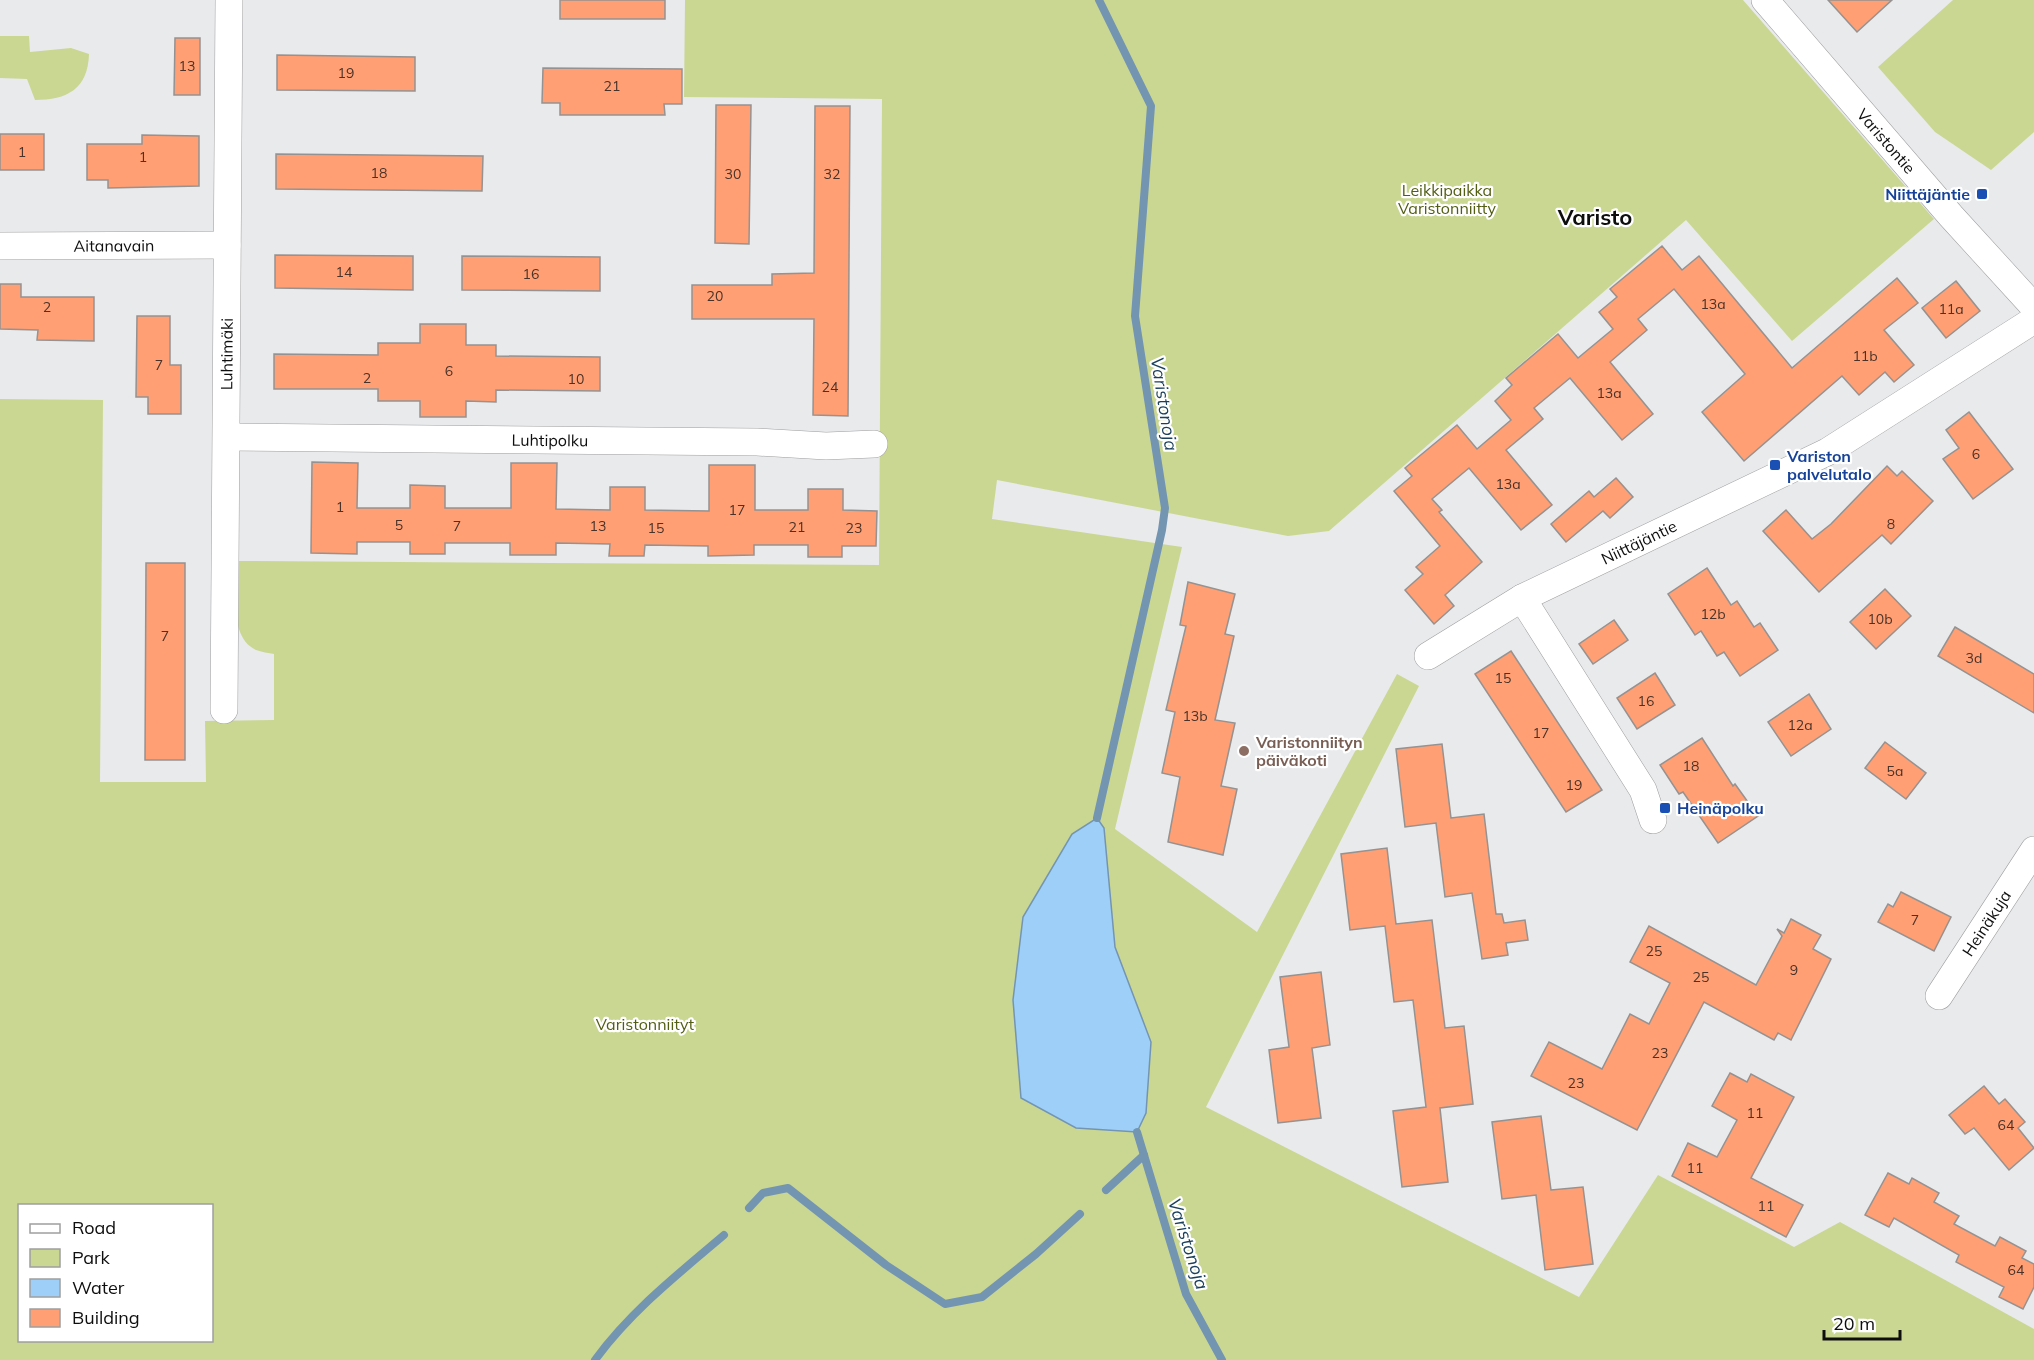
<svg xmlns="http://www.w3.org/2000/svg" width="2034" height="1360" font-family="Mulish,sans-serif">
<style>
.green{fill:#cad793;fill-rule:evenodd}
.water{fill:#9ecff8;stroke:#7395b2;stroke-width:1.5}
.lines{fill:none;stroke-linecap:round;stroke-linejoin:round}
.stream{stroke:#7395b2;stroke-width:8}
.building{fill:#ff9f73;stroke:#959291;stroke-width:1.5}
.minor-casing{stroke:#9e9ea0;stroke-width:28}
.minor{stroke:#fff;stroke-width:27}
.transit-dot{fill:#1a4fb4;stroke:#fff;stroke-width:2}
.education-dot{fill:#8d6e63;stroke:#fff;stroke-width:2}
.labels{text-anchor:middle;stroke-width:4.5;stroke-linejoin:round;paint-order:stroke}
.number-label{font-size:14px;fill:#4a3228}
.street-label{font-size:16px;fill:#0e0e0f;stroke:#fff}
.park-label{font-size:16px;fill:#535d13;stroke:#fff}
.transit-label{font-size:16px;font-weight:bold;fill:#164399;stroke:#fff;text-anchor:start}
.education-label{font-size:16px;font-weight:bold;fill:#785e54;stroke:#fff;text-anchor:start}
.water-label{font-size:18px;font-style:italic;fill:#1c405c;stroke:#fff}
.district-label{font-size:22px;font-weight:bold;fill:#0e0e0f;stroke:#fff}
</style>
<rect width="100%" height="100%" fill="#e9eaec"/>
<!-- green -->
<g class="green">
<path d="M685,0H1743L1934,219L1792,341L1686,220L1329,531L1288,536L997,480L992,519L1182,547L1115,829L1257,932L1397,674L1419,686L1206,1107L1579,1297L1658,1175L1794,1247L1840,1222L2034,1329V1360H0V399L103,400L100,782H206L205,721L274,720V654C269,653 261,652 256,650C227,636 237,586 237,561L879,565L882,99L684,97ZM20,1206H212V1340H20Z"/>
<path d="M1953,0H2034V132L1991,170L1935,132L1878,67Z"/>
<path d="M0,36H29L30,52L71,48L89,54C88,89 67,100 35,100L27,79L0,78Z"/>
</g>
<!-- water -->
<path class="water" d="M1097,818L1104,828L1115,947L1151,1042L1146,1113L1137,1132L1076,1128L1021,1098L1013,1000L1023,917L1072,834Z"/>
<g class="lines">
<!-- stream -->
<g class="stream">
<path d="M1097,818L1162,530L1165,508L1135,316L1151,106L1099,0"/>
<path d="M1137,1132L1186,1294L1222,1360"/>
<path d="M1106,1190L1144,1155"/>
<path d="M749,1208L763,1193L788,1188L886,1265L945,1304L982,1297L1036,1254L1080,1214"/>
<path d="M595,1360C631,1311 678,1274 724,1235"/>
</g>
</g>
<!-- building -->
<g class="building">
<rect x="560" y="0" width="105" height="19"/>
<path d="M1828,0H1892L1857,32Z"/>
<path d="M175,38H200V95H174Z"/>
<path d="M277,55L415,57V91L277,90Z"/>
<path d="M543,68L682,69V104H664L665,115H560V103H542Z"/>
<path d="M716,105H751L749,244L715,243Z"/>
<path d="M815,106H850L848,416L813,415L814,319H692V285H772V274L814,273Z"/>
<rect x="0" y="134" width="44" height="36"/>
<path d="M142,135L199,136V186L108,188V180H87V144H142Z"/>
<path d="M276,154L483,156L482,191L276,189Z"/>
<path d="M1662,246L1682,270L1699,256L1792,368L1897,278L1918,303L1884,330L1914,365L1894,382L1885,372L1859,395L1842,376L1744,461L1702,412L1745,374L1674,289L1638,319L1647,330L1610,362L1653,414L1622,440L1570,378L1534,408L1543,419L1506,450L1552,505L1521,530L1469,468L1432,499L1442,510L1439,512L1482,562L1445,595L1454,606L1434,624L1405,590L1423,574L1416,567L1440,546L1394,491L1412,476L1405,468L1457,425L1477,449L1511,420L1495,401L1512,385L1506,378L1558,334L1578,358L1613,329L1599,312L1617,297L1610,289Z"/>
<path d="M275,255L413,256V290L275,288Z"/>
<path d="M462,256L600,257V291L462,290Z"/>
<path d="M1956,281L1980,311L1946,338L1922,308Z"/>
<path d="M0,284H21V297H94V341L37,340L38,330L0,329Z"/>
<path d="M137,316H170V365H181V414H148V397H136Z"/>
<path d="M420,324H466V345H496V356L600,357V391L496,390V402L466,401V417H420V401H378V389H274V354L378,355V343H420Z"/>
<path d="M1969,412L2013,469L1973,499L1943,459L1959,448L1946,430Z"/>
<path d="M312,462L358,463L357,508H410V485L445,486V508H511V463H557L556,509L610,510V487H645V510L709,511V465H755V510H808V489H843V510L877,511L876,546H842V557H808V545H754V555L708,556V546L645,545L644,556H609L610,544L556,543V555H510V543H445V554H410V542H357V554L311,553Z"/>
<path d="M1887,466L1897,476L1902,471L1933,501L1891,544L1882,535L1819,592L1763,531L1786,510L1812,539L1831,524Z"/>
<path d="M1616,478L1633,497L1610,518L1603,511L1566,542L1551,524L1589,491L1594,497Z"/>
<path d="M146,563H185V760H145Z"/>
<path d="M1707,568L1731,605L1737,601L1754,627L1760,623L1778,650L1740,676L1724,652L1717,656L1701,631L1695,635L1668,594Z"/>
<path d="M1188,582L1235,594L1225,634L1234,636L1215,720L1235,723L1221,786L1237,789L1223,855L1168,842L1180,777L1162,773L1175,712L1166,710L1186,626L1180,625Z"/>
<path d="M1885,589L1911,616L1876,649L1850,622Z"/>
<path d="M1614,620L1628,640L1593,664L1579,644Z"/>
<path d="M1955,627L2034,674V713L1938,656Z"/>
<path d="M1511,651L1602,790L1566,812L1475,674Z"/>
<path d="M1655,673L1675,705L1637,729L1617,698Z"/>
<path d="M1809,694L1831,729L1791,756L1768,722Z"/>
<path d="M1702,738L1733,786L1735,784L1758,816L1718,843L1683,792L1679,794L1660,765Z"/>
<path d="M1885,742L1926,773L1906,799L1865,768Z"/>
<path d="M1442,744L1451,818L1484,814L1496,914H1502L1504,923L1525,920L1528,940L1506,943L1508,955L1482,959L1472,893L1445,897L1436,823L1405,827L1396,749Z"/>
<path d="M1387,848L1396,924L1432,920L1445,1028L1464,1026L1473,1104L1440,1108L1448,1182L1402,1187L1393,1111L1426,1107L1413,1000L1394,1002L1385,926L1350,930L1341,854Z"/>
<path d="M1901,892L1951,917L1934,951L1878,922L1888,904L1893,907Z"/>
<path d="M1791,919L1821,935L1813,949L1831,959L1791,1040L1778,1033L1774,1040L1704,1002L1637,1130L1531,1076L1549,1042L1602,1069L1630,1014L1649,1024L1670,983L1630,962L1649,926L1756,985L1782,936L1777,929L1784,933Z"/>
<path d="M1321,972L1330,1045L1312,1048L1321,1118L1278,1123L1269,1050L1289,1047L1280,977Z"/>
<path d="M1730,1073L1747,1082L1751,1074L1794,1097L1751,1178L1803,1205L1786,1237L1672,1176L1688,1143L1717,1157L1737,1120L1712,1106Z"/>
<path d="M1984,1086L1999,1104L2005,1099L2025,1122L2018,1128L2034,1148L2009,1170L1974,1128L1965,1134L1949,1115Z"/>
<path d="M1541,1116L1551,1190L1583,1187L1593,1264L1545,1270L1536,1195L1502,1199L1492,1122Z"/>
<path d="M1888,1173L1909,1184L1912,1178L1939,1193L1934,1202L1959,1216L1954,1224L1995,1246L2000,1237L2026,1251L2022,1258L2034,1264V1287L2023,1309L1999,1297L2004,1287L1956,1262L1959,1255L1894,1218L1889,1227L1865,1215Z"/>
</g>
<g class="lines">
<defs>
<g id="minor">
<path id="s1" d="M1765,0L1951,216L2034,307"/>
<path id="s2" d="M0,246L227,245"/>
<path id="s3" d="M228,437L757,442L826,446L874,444"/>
<path d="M1522,598L1643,790L1653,820"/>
<path id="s4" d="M1428,656L1522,598L1827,452L2034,320"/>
<path id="s5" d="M224,710L229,0"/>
<path id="s6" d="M1939,996L2034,850"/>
</g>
</defs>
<!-- minor casing -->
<use href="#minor" class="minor-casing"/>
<!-- minor -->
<use href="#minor" class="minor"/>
</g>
<!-- markers -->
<g class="transit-dot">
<rect x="1976" y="188" width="12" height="12" rx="3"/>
<rect x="1769" y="459" width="12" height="12" rx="3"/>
<rect x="1659" y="802" width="12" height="12" rx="3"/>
</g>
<circle class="education-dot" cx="1244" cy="751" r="6"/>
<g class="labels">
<!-- number labels -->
<g class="number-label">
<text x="187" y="71">13</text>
<text x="346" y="78">19</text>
<text x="612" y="91">21</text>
<text x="22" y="157">1</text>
<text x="143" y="162">1</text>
<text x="379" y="178">18</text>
<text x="733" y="179">30</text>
<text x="832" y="179">32</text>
<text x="344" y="277">14</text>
<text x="531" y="279">16</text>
<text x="715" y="301">20</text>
<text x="1713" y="309">13a</text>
<text x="47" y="312">2</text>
<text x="1951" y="314">11a</text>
<text x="1865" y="361">11b</text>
<text x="159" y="370">7</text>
<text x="449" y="376">6</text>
<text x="367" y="383">2</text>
<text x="576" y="384">10</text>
<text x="830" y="392">24</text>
<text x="1609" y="398">13a</text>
<text x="1976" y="459">6</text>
<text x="1508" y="489">13a</text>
<text x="340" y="512">1</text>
<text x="737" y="515">17</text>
<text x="1891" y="529">8</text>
<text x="399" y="530">5</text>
<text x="457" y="531">7</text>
<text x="598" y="531">13</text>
<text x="797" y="532">21</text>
<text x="656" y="533">15</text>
<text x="854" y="533">23</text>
<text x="1713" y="619">12b</text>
<text x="1880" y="624">10b</text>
<text x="165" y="641">7</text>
<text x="1974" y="663">3d</text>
<text x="1503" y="683">15</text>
<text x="1646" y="706">16</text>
<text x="1195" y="721">13b</text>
<text x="1800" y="730">12a</text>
<text x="1541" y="738">17</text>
<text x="1691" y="771">18</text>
<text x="1895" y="776">5a</text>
<text x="1574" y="790">19</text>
<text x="1915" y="925">7</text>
<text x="1654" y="956">25</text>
<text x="1794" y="975">9</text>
<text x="1701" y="982">25</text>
<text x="1660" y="1058">23</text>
<text x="1576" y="1088">23</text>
<text x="1755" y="1118">11</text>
<text x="2006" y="1130">64</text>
<text x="1695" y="1173">11</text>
<text x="1766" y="1211">11</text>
<text x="2016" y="1275">64</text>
</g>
<!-- street labels -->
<g class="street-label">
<text dy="6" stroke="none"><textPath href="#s1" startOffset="186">Varistontie</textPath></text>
<text dy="6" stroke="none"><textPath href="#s2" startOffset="114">Aitanavain</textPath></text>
<text dy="6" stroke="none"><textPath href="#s5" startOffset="356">Luhtimäki</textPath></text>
<text dy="6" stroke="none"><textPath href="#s3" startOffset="322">Luhtipolku</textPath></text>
<text dy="6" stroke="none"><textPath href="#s4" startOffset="240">Niittäjäntie</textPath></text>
<text dy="6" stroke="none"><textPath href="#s6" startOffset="87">Heinäkuja</textPath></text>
</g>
<!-- park labels -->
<g class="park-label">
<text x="1447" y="196">Leikkipaikka<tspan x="1447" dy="18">Varistonniitty</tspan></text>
<text x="645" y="1030">Varistonniityt</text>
</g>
<!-- transit labels -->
<g class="transit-label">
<text x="1970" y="200" text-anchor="end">Niittäjäntie</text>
<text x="1787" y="462">Variston<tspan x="1787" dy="18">palvelutalo</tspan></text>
<text x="1677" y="814">Heinäpolku</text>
</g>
<!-- education labels -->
<g class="education-label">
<text x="1256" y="748">Varistonniityn<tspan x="1256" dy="18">päiväkoti</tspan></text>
</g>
<!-- water labels -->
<g class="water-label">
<text transform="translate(1164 404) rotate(81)" y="6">Varistonoja</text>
<text transform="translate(1188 1244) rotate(72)" y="6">Varistonoja</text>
</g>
<!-- district labels -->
<g class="district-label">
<text x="1595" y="225">Varisto</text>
</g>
</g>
<!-- legend -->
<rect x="18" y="1204" width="195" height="138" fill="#ffffff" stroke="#9f9f9f" stroke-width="1.5"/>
<rect x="30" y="1224" width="30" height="9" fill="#ffffff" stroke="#9f9f9f" stroke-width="1.5"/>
<text x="72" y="1234" font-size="18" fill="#0e0e0f">Road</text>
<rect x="30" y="1249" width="30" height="18" fill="#cad793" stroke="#9f9f9f" stroke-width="1.5"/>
<text x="72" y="1264" font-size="18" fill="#0e0e0f">Park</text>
<rect x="30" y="1279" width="30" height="18" fill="#9ecff8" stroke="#9f9f9f" stroke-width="1.5"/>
<text x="72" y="1294" font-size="18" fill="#0e0e0f">Water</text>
<rect x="30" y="1309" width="30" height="18" fill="#ff9f73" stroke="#9f9f9f" stroke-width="1.5"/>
<text x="72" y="1324" font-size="18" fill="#0e0e0f">Building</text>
<!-- scale -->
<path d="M1824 1330v9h76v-9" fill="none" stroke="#0e0e0f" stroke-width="3"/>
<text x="1833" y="1330" font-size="18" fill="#0e0e0f" stroke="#ffffff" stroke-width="4.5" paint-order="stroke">20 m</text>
</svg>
